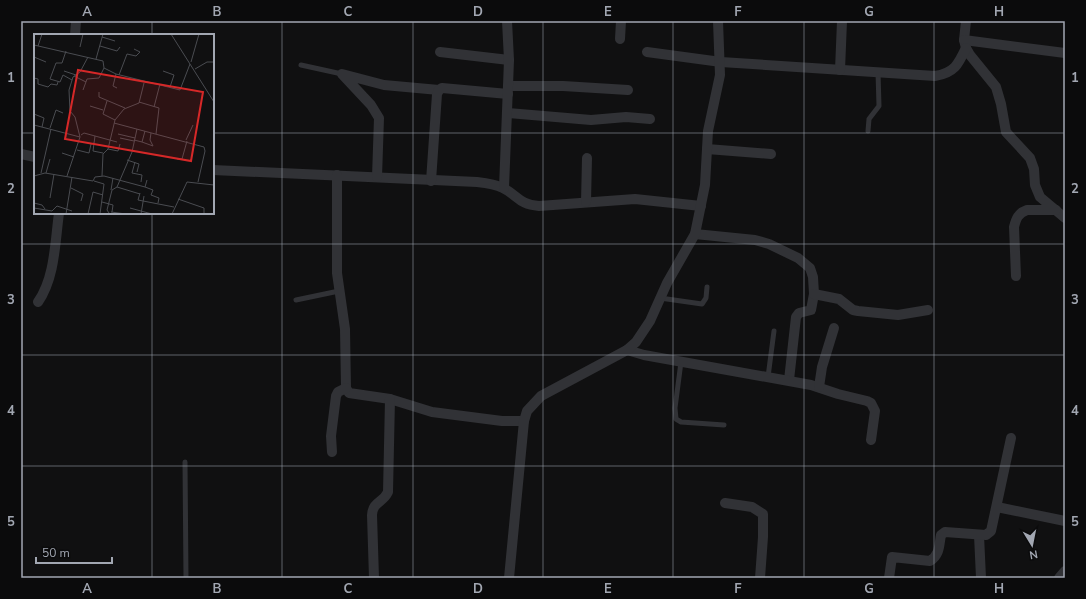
<svg xmlns="http://www.w3.org/2000/svg" width="1086" height="599" font-family="'Nunito Sans',sans-serif">
<style>
.lines{fill:none;stroke-linecap:round;stroke-linejoin:round}
.service{stroke:#313236;stroke-width:5}
.minor{stroke:#313236;stroke-width:10}
.grid{fill:none;stroke:#a2a7b2;stroke-width:1;stroke-opacity:0.55}
.inset-road{fill:none;stroke:#4a4c51;stroke-width:1}
.view{fill:#d62828;fill-opacity:0.15;stroke:#d62828;stroke-width:2}
.inset-edge{fill:none;stroke:#a2a7b2;stroke-width:2}
.neatline{fill:none;stroke:#a2a7b2;stroke-width:1.5}
.grid-label{font-size:13px;text-anchor:middle;font-weight:bold;fill:#a2a7b2}
</style>
<rect width="100%" height="100%" fill="#101011"/>
<g class="lines">
<!-- service -->
<g class="service">
<path d="M301,65L342,74"/>
<path d="M868,131L869,119L879,106L878,72"/>
<path d="M660,298L702,304L706,298L707,287"/>
<path d="M296,300L339,291"/>
<path d="M681,362L675,408L676,419L681,422L724,425"/>
<path d="M768,377L774,331"/>
<path d="M185,462L186,578"/>
</g>
<!-- minor -->
<g class="minor">
<path d="M966,21L964,40L966,48L970,55L996,87L1001,104L1006,132L1030,158L1034,169L1035,185L1040,197L1065,218"/>
<path d="M75,35L76,21"/>
<path d="M620,39L621,21"/>
<path d="M964,40L1065,53"/>
<path d="M440,52L509,60"/>
<path d="M647,52L721,62L935,76C954,73 958,65 966,48"/>
<path d="M840,70L842,21"/>
<path d="M508,86H563L628,90"/>
<path d="M508,113L591,120L626,117L650,119"/>
<path d="M707,149L771,154"/>
<path d="M21,154L35,157"/>
<path d="M213,170L477,182C486,183 495,184 503,188C519,196 518,204 539,206L635,199L701,206"/>
<path d="M337,175V273L345,329L346,388L349,393L390,399L432,412L502,421H524"/>
<path d="M377,177L379,118L371,105L342,74L384,85L439,90"/>
<path d="M431,181L437,94L439,90L442,88L508,94"/>
<path d="M504,188L509,60L507,21"/>
<path d="M586,202L587,158"/>
<path d="M695,234L755,240L769,244L798,258L810,268L813,277L814,294L811,310L799,313L796,317L789,380"/>
<path d="M1016,276L1014,227C1016,219 1018,213 1027,210H1056"/>
<path d="M814,294L839,299L853,310L858,311L898,315L928,310"/>
<path d="M38,302C55,278 55,242 59,213"/>
<path d="M627,350L644,355L811,385L838,394L867,401L871,403L875,411L871,440"/>
<path d="M819,387L822,367L834,328"/>
<path d="M332,452L331,436L336,396L338,392L346,388"/>
<path d="M725,503L752,507L763,514V537L760,578"/>
<path d="M997,507L1065,521"/>
<path d="M979,535L981,578"/>
<path d="M374,578L372,515C373,501 383,503 388,492L390,399"/>
<path d="M509,578L524,421L527,411L541,396L627,350L636,342L650,321L667,283L695,234L705,185L708,131L720,75L718,21"/>
<path d="M889,578L892,557L930,561C940,555 939,545 941,535L945,532L986,535L991,531L1011,438"/>
<path d="M1059,578L1065,571"/>
</g>
</g>
<!-- grid -->
<path class="grid" d="M152,21V35M282,21V578M413,21V578M543,21V578M673,21V578M804,21V578M934,21V578M21,133H35M213,133H1065M152,213V578M21,244H1065M21,355H1065M21,466H1065"/>
<!-- overview -->
<g transform="translate(34 34)">
<rect width="180" height="180" fill="#101011"/>
<path class="inset-road" d="M137,0L180,68M68,3L81,7M0,11L69,27L70,34L82,40L146,56L156,30M4,12L8,0M66,12L83,17L86,13M46,13L49,0M32,17L28,29H22L16,45L26,48L29,41L38,46M0,23L12,28M62,25L69,0M157,28L165,0M161,35L173,28H180M30,37L42,41M129,37L140,41L136,53M82,40L79,52L83,54M85,41L93,20L102,22L106,18L100,15M40,42L52,48M0,44L4,45V50L14,53L17,50L23,51L24,48M49,56L53,45L65,44L70,34M65,58V63L91,74M73,67L69,80L81,86M105,68L125,74L122,100M56,72L69,76M120,73L126,50M0,74V80L10,84L8,93M80,89L170,113L171,117L164,148M0,91L46,103M16,94L22,76L29,79M84,100L101,104M47,101L50,99L83,108M61,102L59,117L69,119M86,104L100,107M100,106L108,108L111,97M152,106L159,91M108,108L119,112L116,106L117,99M74,115L84,117L86,110M43,116L55,119L57,110L60,109M28,119L40,123M143,125H148L153,107M93,126L105,130L103,138M101,128L98,139L108,141L107,148M7,139L17,95M12,139L16,125M0,142L11,139L59,147L61,143L70,142L111,153M33,142L46,103L41,83L36,77L35,56L39,43L46,38L54,23M68,142L69,120L74,115L81,86L90,75L105,69L110,49M113,146L111,153L119,156L117,161L125,164L124,169M60,147L70,150L66,180M83,153L98,118L103,95M37,154L49,160L47,167M77,156L79,144M106,159L104,166L140,173M16,164L20,140M144,165L170,174V180M68,168L79,171L78,178M0,169L8,171L11,175M0,174L18,177L23,172L38,177M96,174L118,180M77,178L92,180M75,179L73,176L78,156L83,153L106,160M32,180L38,143M54,180L59,158L69,161M107,180L110,162M138,180L153,148L180,151"/>
<path class="view" d="M44,36L169,58L157,127L31,105Z"/>
<rect width="180" height="180" class="inset-edge"/>
</g>
<!-- border -->
<rect width="1086" height="599" fill="none" stroke="#0b0b0c" stroke-width="44"/>
<!-- north arrow -->
<g transform="translate(1032 545) rotate(170)" stroke="#0b0b0c" stroke-width="3" paint-order="stroke">
<path d="M0-3L7 15L0 10L-7 15Z" fill="#a2a7b2"/>
<text y="-6" font-size="11" font-weight="bold" text-anchor="middle" fill="#a2a7b2">N</text>
</g>
<!-- scale -->
<path d="M36 557v6h76v-6" fill="none" stroke="#a2a7b2" stroke-width="2"/>
<text x="42" y="557" font-size="12" fill="#a2a7b2" stroke="#0b0b0c" stroke-width="3" paint-order="stroke">50 m</text>
<rect x="22" y="22" width="1042" height="555" class="neatline"/>
<g class="grid-label">
<text x="87" y="16">A</text>
<text x="217" y="16">B</text>
<text x="348" y="16">C</text>
<text x="478" y="16">D</text>
<text x="608" y="16">E</text>
<text x="738" y="16">F</text>
<text x="869" y="16">G</text>
<text x="999" y="16">H</text>
<text x="11" y="82">1</text>
<text x="1075" y="82">1</text>
<text x="11" y="193">2</text>
<text x="1075" y="193">2</text>
<text x="11" y="304">3</text>
<text x="1075" y="304">3</text>
<text x="11" y="415">4</text>
<text x="1075" y="415">4</text>
<text x="11" y="526">5</text>
<text x="1075" y="526">5</text>
<text x="87" y="593">A</text>
<text x="217" y="593">B</text>
<text x="348" y="593">C</text>
<text x="478" y="593">D</text>
<text x="608" y="593">E</text>
<text x="738" y="593">F</text>
<text x="869" y="593">G</text>
<text x="999" y="593">H</text>
</g>
</svg>
